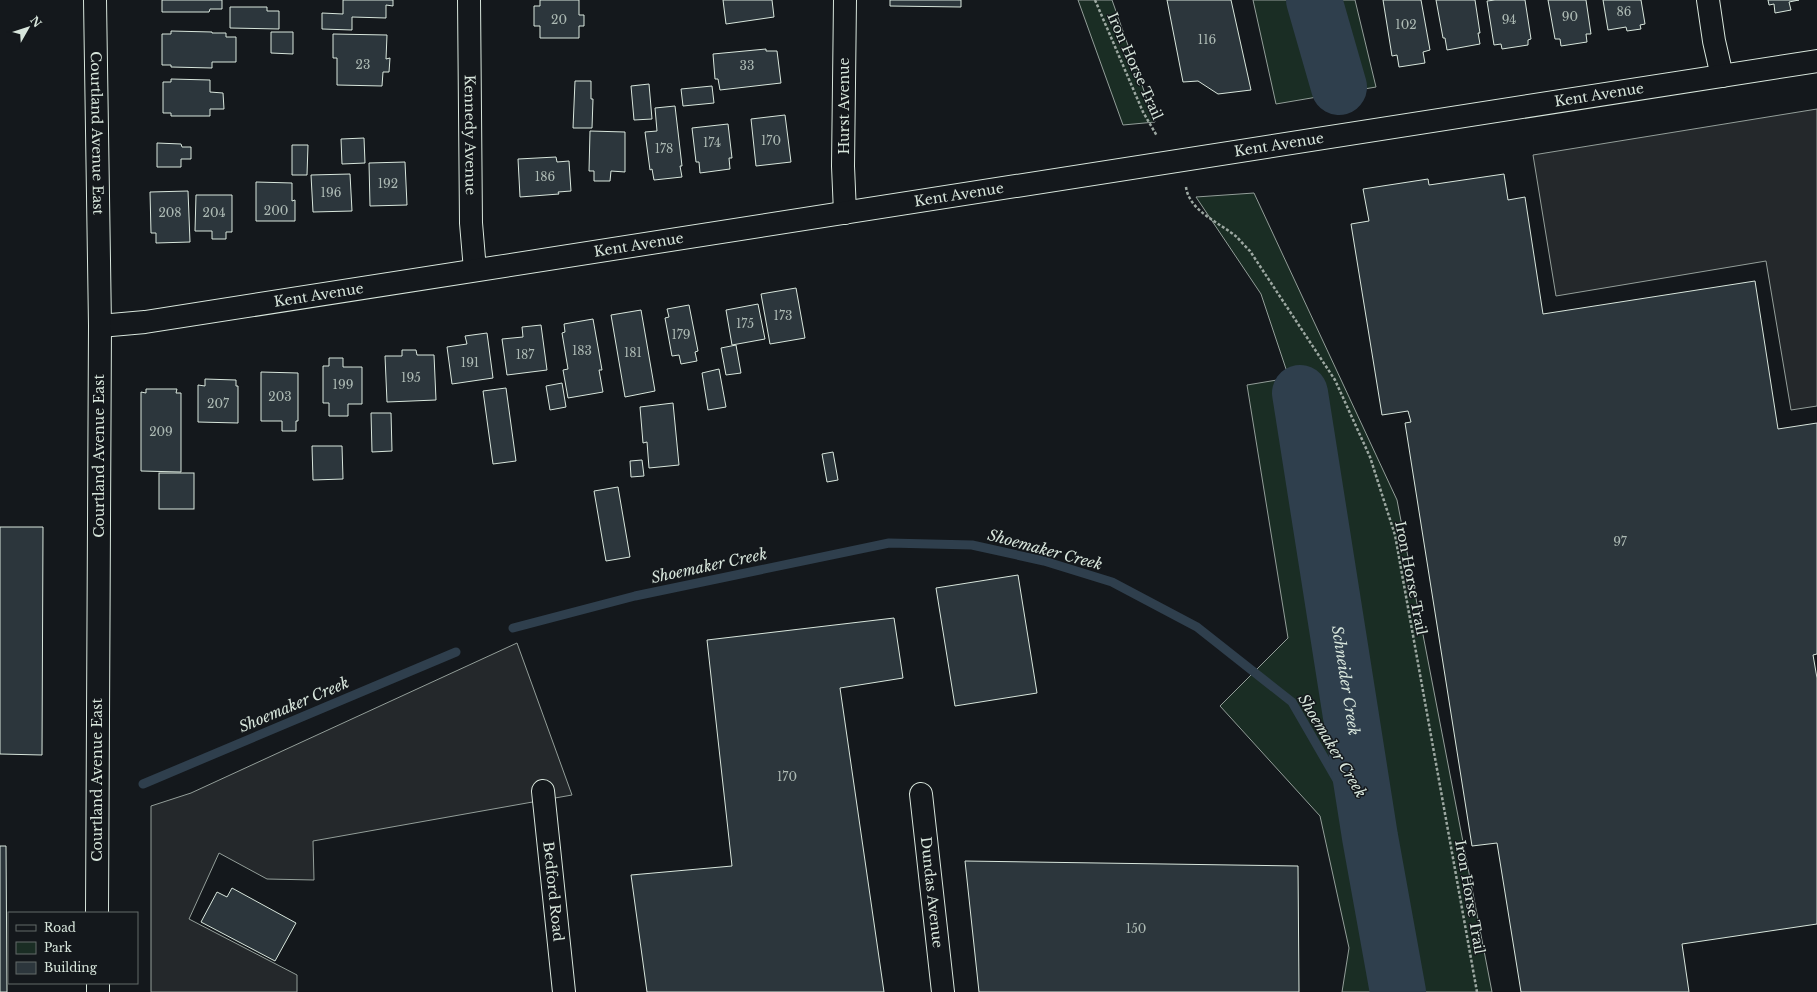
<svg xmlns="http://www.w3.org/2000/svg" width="1817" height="992" font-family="'Libre Baskerville',serif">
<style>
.green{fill:#1a2d24;stroke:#939e99}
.parking{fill:#24282b;stroke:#939e99}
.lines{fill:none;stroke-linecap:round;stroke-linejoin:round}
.stream{stroke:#2f3f4d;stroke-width:9}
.river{stroke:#2f3f4d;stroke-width:56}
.building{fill:#2c363c;stroke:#d8e6dc}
.minor-casing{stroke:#d8e6dc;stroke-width:24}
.major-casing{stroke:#d8e6dc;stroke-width:24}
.path{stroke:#9da8a2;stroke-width:2.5;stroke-dasharray:3 2;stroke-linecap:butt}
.minor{stroke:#14181c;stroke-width:22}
.major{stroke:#14181c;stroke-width:22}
.labels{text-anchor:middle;stroke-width:3;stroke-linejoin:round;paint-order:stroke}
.number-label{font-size:12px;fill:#adbab4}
.street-label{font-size:14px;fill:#d8e6dc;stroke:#14181c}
.water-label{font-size:15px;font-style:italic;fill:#d8e6dc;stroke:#14181c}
</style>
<rect width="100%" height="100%" fill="#14181c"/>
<!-- green -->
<g class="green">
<path d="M1078,0H1112L1155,122L1123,125Z"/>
<path d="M1253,0H1355L1376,87L1276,104Z"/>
<path d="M1254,193L1397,500L1492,992H1342L1349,948L1320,816L1220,706L1288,638L1247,385L1289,378L1261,294L1196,197Z"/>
</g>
<!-- parking -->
<g class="parking">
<path d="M1817,109V406L1791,410L1766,261L1556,296L1533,155Z"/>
<path d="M517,643L572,795L313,841L314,880L267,879L219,853L189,919L297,975V992H151V806L191,793Z"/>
</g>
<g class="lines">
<!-- stream -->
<g class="stream">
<path d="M513,628L635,596L889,543L972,545L1044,561L1112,582L1197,627L1292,702L1370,837"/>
<path d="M143,784L456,652"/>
</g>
<!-- river -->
<g class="river">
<path d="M1314,0L1339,87"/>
<path id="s1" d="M1300,393L1370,837L1398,992"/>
</g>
</g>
<!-- building -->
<g class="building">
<path d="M162,0H222V9H210L209,12H162Z"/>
<path d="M343,0H393V6L386,5V18L352,17V30L322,29V13L343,14Z"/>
<path d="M540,0H579V15H584V26H579V38H540V26H534V6H540Z"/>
<path d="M723,0H772L774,17L726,24Z"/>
<path d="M890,0H961V7L890,6Z"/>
<path d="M1167,0H1231L1251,90L1218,94L1198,81L1183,82Z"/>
<path d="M1383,0H1421L1430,50L1423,52L1425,63L1399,67L1397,55L1392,56Z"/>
<path d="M1436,0H1475L1480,33H1478L1480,44L1447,50L1445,38H1443Z"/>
<path d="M1495,0H1525L1531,39L1528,40V45L1502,49L1501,44L1494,45L1487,1Z"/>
<path d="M1548,0H1586L1591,34H1586L1587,42L1561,46L1560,39H1555Z"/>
<path d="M1603,0H1641L1645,24L1640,25L1641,29L1627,31L1626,27L1608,30Z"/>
<path d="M1768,0H1799L1789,2L1791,10L1775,13L1774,4L1769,5Z"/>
<path d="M230,7H267V11H279V29L230,28Z"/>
<path d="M171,31L212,32V33H226V37H236V62H212V68L171,67V65H162V34H171Z"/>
<path d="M271,32H293V54L271,53Z"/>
<path d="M333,34L387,35L386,59L390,58L389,72H383L382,86L337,85V58H333Z"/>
<path d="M766,49V51H777L781,83L720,90L718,79H715L713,54Z"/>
<path d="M171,79L210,80V92L223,93L224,109H210V116H171V113H163V82H171Z"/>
<path d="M575,81H591V99H593L592,128H573Z"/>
<path d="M649,84L652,119L634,120L631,86Z"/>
<path d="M712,86L714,103L683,106L681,89Z"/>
<path d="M675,106L682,166H680L682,177L654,180L652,169L650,170L645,132L657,131L655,108Z"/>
<path d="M785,115L791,162L756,166L751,119Z"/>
<path d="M728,124L732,158H729L730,169L700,173L699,162H696L692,128Z"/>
<path d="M590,131L625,132V172L611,171L610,181H594V171H589Z"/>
<path d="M364,138L365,163L342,164L341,139Z"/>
<path d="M157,143L181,144L182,147H191V159H181V167H157Z"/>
<path d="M292,145H308L307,175H292Z"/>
<path d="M556,157L557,162L569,161L571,191L558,192L559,194L520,197L518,159Z"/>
<path d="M405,162L407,205L370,206L369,163Z"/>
<path d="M350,174L352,211L313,212L311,175Z"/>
<path d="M1504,174L1508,200L1525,197L1543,314L1755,281L1778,429L1817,423V654L1813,655L1817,678V924L1682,944L1689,992H1521L1497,843L1472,846L1405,423L1411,422L1408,411L1382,415L1351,224L1369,221L1363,189L1428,179L1429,185Z"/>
<path d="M256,182L292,183V201L295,200V221H256Z"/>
<path d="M188,191L190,242L156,243V233H151L150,192Z"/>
<path d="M196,195H232V232H226V239H212V231H195Z"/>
<path d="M796,288L805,338L770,344L761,294Z"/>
<path d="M758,304L765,339L732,345L726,310Z"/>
<path d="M689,305L698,351L695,352L697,361L681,364L679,355L672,356L665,318L669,317L667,309Z"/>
<path d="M641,310L655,391L625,397L611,315Z"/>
<path d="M593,319L602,370H599L603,392L568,398L563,370L568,369L562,333L565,332L564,324Z"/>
<path d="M541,325L547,370L507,375L502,339L523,337L522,327Z"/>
<path d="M487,333L493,378L452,384L447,347L467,344L465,336Z"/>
<path d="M736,345L741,373L726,375L721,348Z"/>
<path d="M402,350H416L417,355H434L436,400L387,402L385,356H402Z"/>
<path d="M329,358H343V367H362V404H348V416H329V403H323V366H329Z"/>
<path d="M719,369L726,407L708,410L702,373Z"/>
<path d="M261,372L298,373V421H296V431H282V421H261Z"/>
<path d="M205,379L236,380V386H238V423L198,422V385L205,386Z"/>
<path d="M562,383L566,407L550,410L546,386Z"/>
<path d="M506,388L516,461L493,464L483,391Z"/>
<path d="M146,389H177L176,393H181V472L141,471V392L146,393Z"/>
<path d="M673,403L679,465L649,468L647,442L643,443L640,407Z"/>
<path d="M371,413H391L392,451L372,452Z"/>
<path d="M312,446H342L343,479L313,480Z"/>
<path d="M833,452L838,480L827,482L822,454Z"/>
<path d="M642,460L644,476L631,477L630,461Z"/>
<rect x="159" y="473" width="35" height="36"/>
<path d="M618,487L630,557L606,561L594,491Z"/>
<path d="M0,527H43L42,755L0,754Z"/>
<path d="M1018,575L1037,693L955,706L936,588Z"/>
<path d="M894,618L903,678L840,688L884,992H647L631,875L732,866L707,640Z"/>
<path d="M0,846H6L7,992H0Z"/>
<path d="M965,861L1298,866L1299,992H979Z"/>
<path d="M232,888L296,923L275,961L201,922L217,892L227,897Z"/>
</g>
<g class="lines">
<defs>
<g id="minor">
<path id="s2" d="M469,0L471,223L475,270"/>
<path d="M845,0L843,166L845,213"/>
<path d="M1708,0L1714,41L1722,76"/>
<path id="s3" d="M100,326L145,322C702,235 1259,147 1817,61"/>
<path id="s4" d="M543,791L564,992"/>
<path id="s5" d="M921,794L943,992"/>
</g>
<g id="major">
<path id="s6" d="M95,0L100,326L97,913"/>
<path d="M98,983V992"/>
</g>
</defs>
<!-- minor casing -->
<use href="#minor" class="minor-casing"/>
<!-- major casing -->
<use href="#major" class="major-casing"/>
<!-- path -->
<g class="path">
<path d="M1095,0L1143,112L1157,136"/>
<path d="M1186,187C1189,211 1220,223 1237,237C1241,242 1246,247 1250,251L1335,380L1370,457L1395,535L1477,992"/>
</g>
<!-- minor -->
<use href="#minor" class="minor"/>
<!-- major -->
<use href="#major" class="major"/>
</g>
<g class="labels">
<!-- number labels -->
<g class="number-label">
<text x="1624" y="16">86</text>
<text x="1570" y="21">90</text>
<text x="559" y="24">20</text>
<text x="1509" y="24">94</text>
<text x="1406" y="29">102</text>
<text x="1207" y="44">116</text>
<text x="363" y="69">23</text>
<text x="747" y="70">33</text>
<text x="771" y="145">170</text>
<text x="712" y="147">174</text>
<text x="664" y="153">178</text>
<text x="545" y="181">186</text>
<text x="388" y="188">192</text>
<text x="331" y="197">196</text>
<text x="276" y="215">200</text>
<text x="170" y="217">208</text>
<text x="214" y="217">204</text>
<text x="783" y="320">173</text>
<text x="745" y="328">175</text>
<text x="681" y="339">179</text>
<text x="582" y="355">183</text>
<text x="633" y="357">181</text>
<text x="525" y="359">187</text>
<text x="470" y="367">191</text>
<text x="411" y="382">195</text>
<text x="343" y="389">199</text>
<text x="280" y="401">203</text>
<text x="218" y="408">207</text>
<text x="161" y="436">209</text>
<text x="1620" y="546">97</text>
<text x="787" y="781">170</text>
<text x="1136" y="933">150</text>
</g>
<!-- street labels -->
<g class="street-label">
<text transform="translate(1135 66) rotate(66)" y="5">Iron Horse Trail</text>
<text dy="5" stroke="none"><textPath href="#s3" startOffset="1517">Kent Avenue</textPath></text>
<text transform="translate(844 106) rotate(-90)" y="5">Hurst Avenue</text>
<text dy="5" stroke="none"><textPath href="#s6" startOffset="133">Courtland Avenue East</textPath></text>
<text dy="5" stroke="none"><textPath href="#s2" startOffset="135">Kennedy Avenue</textPath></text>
<text dy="5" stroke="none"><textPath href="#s3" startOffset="1193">Kent Avenue</textPath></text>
<text dy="5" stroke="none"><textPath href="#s3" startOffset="869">Kent Avenue</textPath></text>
<text dy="5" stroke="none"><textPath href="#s3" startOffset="545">Kent Avenue</textPath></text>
<text dy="5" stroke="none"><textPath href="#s3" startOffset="221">Kent Avenue</textPath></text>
<text transform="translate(99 456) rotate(-90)" y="5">Courtland Avenue East</text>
<text transform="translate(1411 578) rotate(79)" y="5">Iron Horse Trail</text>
<text transform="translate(97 780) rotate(-90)" y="5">Courtland Avenue East</text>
<text dy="5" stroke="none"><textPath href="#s4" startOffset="101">Bedford Road</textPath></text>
<text dy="5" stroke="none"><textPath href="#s5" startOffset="99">Dundas Avenue</textPath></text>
<text transform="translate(1470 897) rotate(80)" y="5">Iron Horse Trail</text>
</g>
<!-- water labels -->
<g class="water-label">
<text transform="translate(1045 550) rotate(15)" y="5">Shoemaker Creek</text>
<text transform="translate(709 566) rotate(-12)" y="5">Shoemaker Creek</text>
<text dy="5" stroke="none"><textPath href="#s1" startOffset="291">Schneider Creek</textPath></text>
<text transform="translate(294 705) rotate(-23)" y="5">Shoemaker Creek</text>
<text transform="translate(1332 746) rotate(59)" y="5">Shoemaker Creek</text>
</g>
</g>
<!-- legend -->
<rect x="8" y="912" width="130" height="72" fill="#14181c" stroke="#626a69"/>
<rect x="16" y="925" width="20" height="6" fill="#14181c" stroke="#626a69"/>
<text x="44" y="932" font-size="12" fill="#d8e6dc">Road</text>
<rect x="16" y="942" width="20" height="12" fill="#1a2d24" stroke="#626a69"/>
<text x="44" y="952" font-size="12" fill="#d8e6dc">Park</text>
<rect x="16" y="962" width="20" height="12" fill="#2c363c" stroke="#626a69"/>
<text x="44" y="972" font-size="12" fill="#d8e6dc">Building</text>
<!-- north arrow -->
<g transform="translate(28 28) rotate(51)" stroke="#14181c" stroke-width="3" paint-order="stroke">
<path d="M0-3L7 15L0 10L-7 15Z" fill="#d8e6dc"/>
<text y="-6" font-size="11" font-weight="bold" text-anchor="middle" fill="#d8e6dc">N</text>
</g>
</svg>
